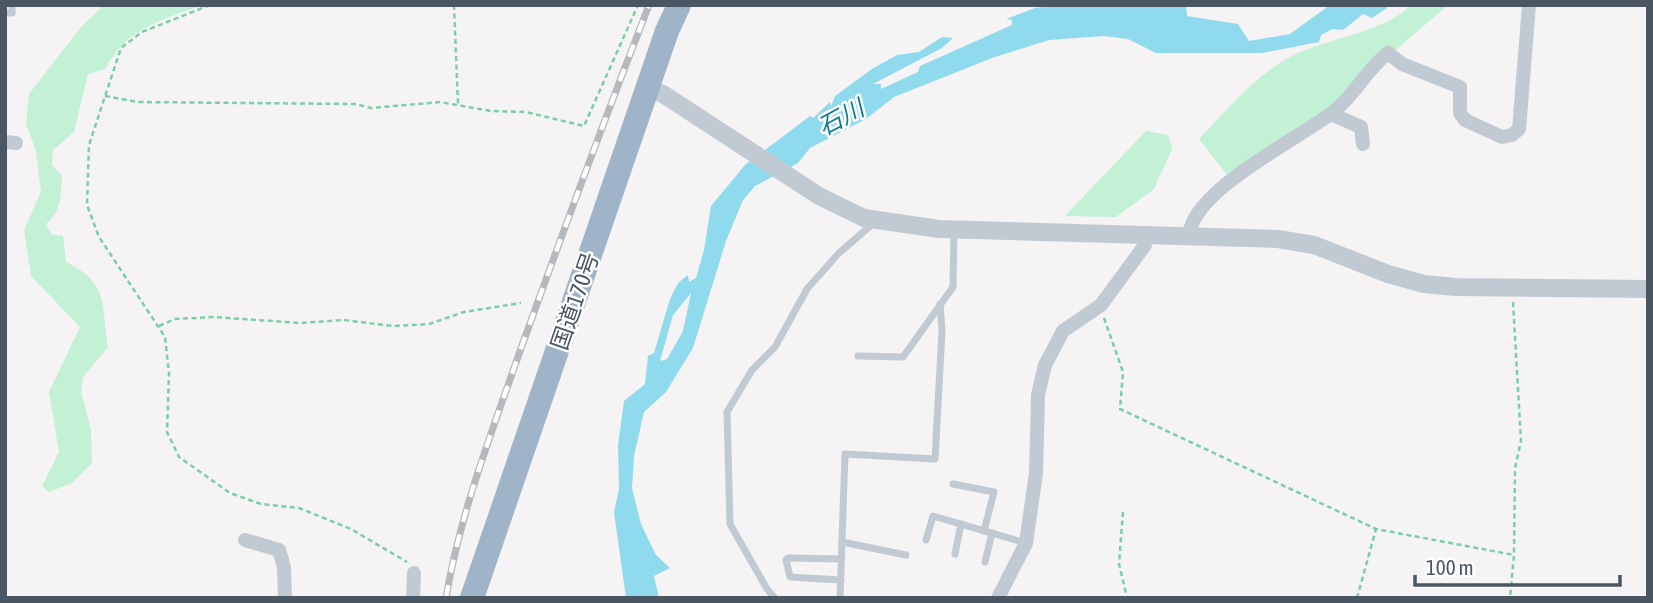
<svg xmlns="http://www.w3.org/2000/svg" width="1653" height="603" font-family="'Asap Condensed','Noto Sans JP',sans-serif">
<style>
.green{fill:#c3f1d5}
.water{fill:#90daee;fill-rule:evenodd}
.lines{fill:none;stroke-linecap:round;stroke-linejoin:round}
.path{stroke:#7ad0a6;stroke-width:2.5;stroke-dasharray:5 3.5;stroke-linecap:butt}
.service{stroke:#c1cad2;stroke-width:7}
.minor{stroke:#c1cad2;stroke-width:14}
.tertiary{stroke:#c1cad2;stroke-width:18}
.trunk{stroke:#9fb4c9;stroke-width:24}
.rail-casing{stroke:#b5b8bd;stroke-width:7}
.rail{stroke:#fff;stroke-width:4.5;stroke-dasharray:13;stroke-linecap:butt}
.labels{text-anchor:middle;stroke-width:5;stroke-linejoin:round;paint-order:stroke}
.street-label{font-size:23px;fill:#4a5661;stroke:#fff}
.water-label{font-size:24px;font-style:italic;fill:#0c7c9b;stroke:#fff}
</style>
<rect width="100%" height="100%" fill="#f5f3f3"/>
<!-- green -->
<g class="green">
<path d="M98,5H202C160,21 127,28 105,69L88,74L74,132L53,150L52,165L62,176C61,195 61,212 46,224L51,234L63,236L66,262C110,284 101,303 108,347L83,377L81,391L91,430L92,463L72,483L49,492L42,486L59,452L49,392L80,327L31,276L24,230L41,192L36,151L26,124L29,94L81,27L101,8Z"/>
<path d="M1411,5H1448L1327,109L1228,176L1199,139C1227,110 1255,75 1292,56C1327,38 1383,33 1411,5Z"/>
<path d="M1146,131L1168,135L1172,149L1154,189L1116,217L1065,216Z"/>
</g>
<!-- water -->
<path class="water" d="M1059,5H1186L1187,16L1238,24L1249,41L1290,34L1330,5H1385L1387,8L1372,18L1363,14L1343,30L1332,29L1321,35L1319,42L1262,53H1156L1128,39L1104,36L1049,40L992,58L894,97L866,119L810,148L798,163L755,186L743,200L726,241L693,348L666,392L644,412L634,456L632,488L641,524L656,555L670,568L654,576L659,598H626L614,512L619,489L618,445L624,401L645,384L648,356L654,353L670,299L678,283L688,275L689,282L696,278L704,250L711,206L745,165L810,116L813,118L830,102L831,106L835,96L872,69L897,55L919,52L942,37L953,38L942,48L873,84H881V89L918,72L920,66L1012,25V20L1006,19L1035,8ZM691,293L683,331L667,359L660,361L673,315Z"/>
<g class="lines">
<!-- path -->
<g class="path">
<path d="M210,5L142,32L121,48L89,145L87,205L99,237L165,337L169,373L167,432L179,457L230,493L261,504L299,508L351,529L407,562"/>
<path d="M454,5L458,104"/>
<path d="M105,96L138,102L355,104L371,108L440,102L491,111L526,112L584,126L638,5"/>
<path d="M1513,302L1521,441L1515,468L1514,555"/>
<path d="M1104,318L1123,372L1120,409L1376,529L1514,555L1510,598"/>
<path d="M159,326L175,319L214,317L300,323L344,320L393,326L429,324L464,312L521,303"/>
<path d="M1123,512L1119,564L1127,598"/>
<path d="M1357,598L1376,529"/>
</g>
<!-- service -->
<g class="service">
<path d="M5,13H12V5"/>
<path d="M858,356L903,357L953,287L954,230"/>
<path d="M953,484L994,492L984,531"/>
<path d="M926,540L933,516L1026,543"/>
<path d="M842,542L906,555"/>
<path d="M955,554L961,524"/>
<path d="M985,562L992,533"/>
<path d="M841,580L790,577L786,560L788,558L841,559"/>
<path d="M775,598L767,589L730,524L727,412L752,370L775,347L807,289L839,253L876,221"/>
<path d="M840,598L845,454L935,459L942,331L940,304"/>
</g>
<!-- minor -->
<g class="minor">
<path d="M1331,114L1361,127L1363,144"/>
<path d="M5,142L16,143"/>
<path d="M1189,236C1192,190 1297,140 1333,112C1354,96 1366,70 1388,53L1402,64L1460,87V113L1465,120L1502,137L1512,135L1519,129L1529,5"/>
<path d="M245,540L279,550L284,567L285,598"/>
<path d="M413,598L414,573"/>
<path d="M998,598L1026,543L1036,473L1038,395L1045,365L1063,331L1101,305L1145,245V235"/>
</g>
<!-- tertiary -->
<path class="tertiary" d="M647,88L663,94L819,196L864,218L939,229L1278,239L1314,245L1388,274L1424,284L1456,287L1648,289"/>
<!-- trunk -->
<path class="trunk" d="M472,598L667,31L679,5"/>
<defs>
<path id="rail" d="M446,598C460,514 491,434 519,354C561,237 604,121 649,5"/>
</defs>
<!-- rail casing -->
<use href="#rail" class="rail-casing"/>
<!-- rail -->
<use href="#rail" class="rail"/>
</g>
<g class="labels">
<!-- street labels -->
<g class="street-label">
<text transform="translate(575 301) rotate(-71)" y="8">国道170号</text>
</g>
<!-- water labels -->
<g class="water-label">
<text transform="translate(841 118) rotate(-28)" y="8">石川</text>
</g>
</g>
<!-- border -->
<rect width="1653" height="603" fill="none" stroke="#4a5661" stroke-width="14"/>
<!-- scale -->
<path d="M1415 575v10h205v-10" fill="none" stroke="#4a5661" stroke-width="3.5"/>
<text x="1426" y="575" font-size="21" fill="#4a5661" stroke="#ffffff" stroke-width="5" paint-order="stroke">100 m</text>
</svg>
